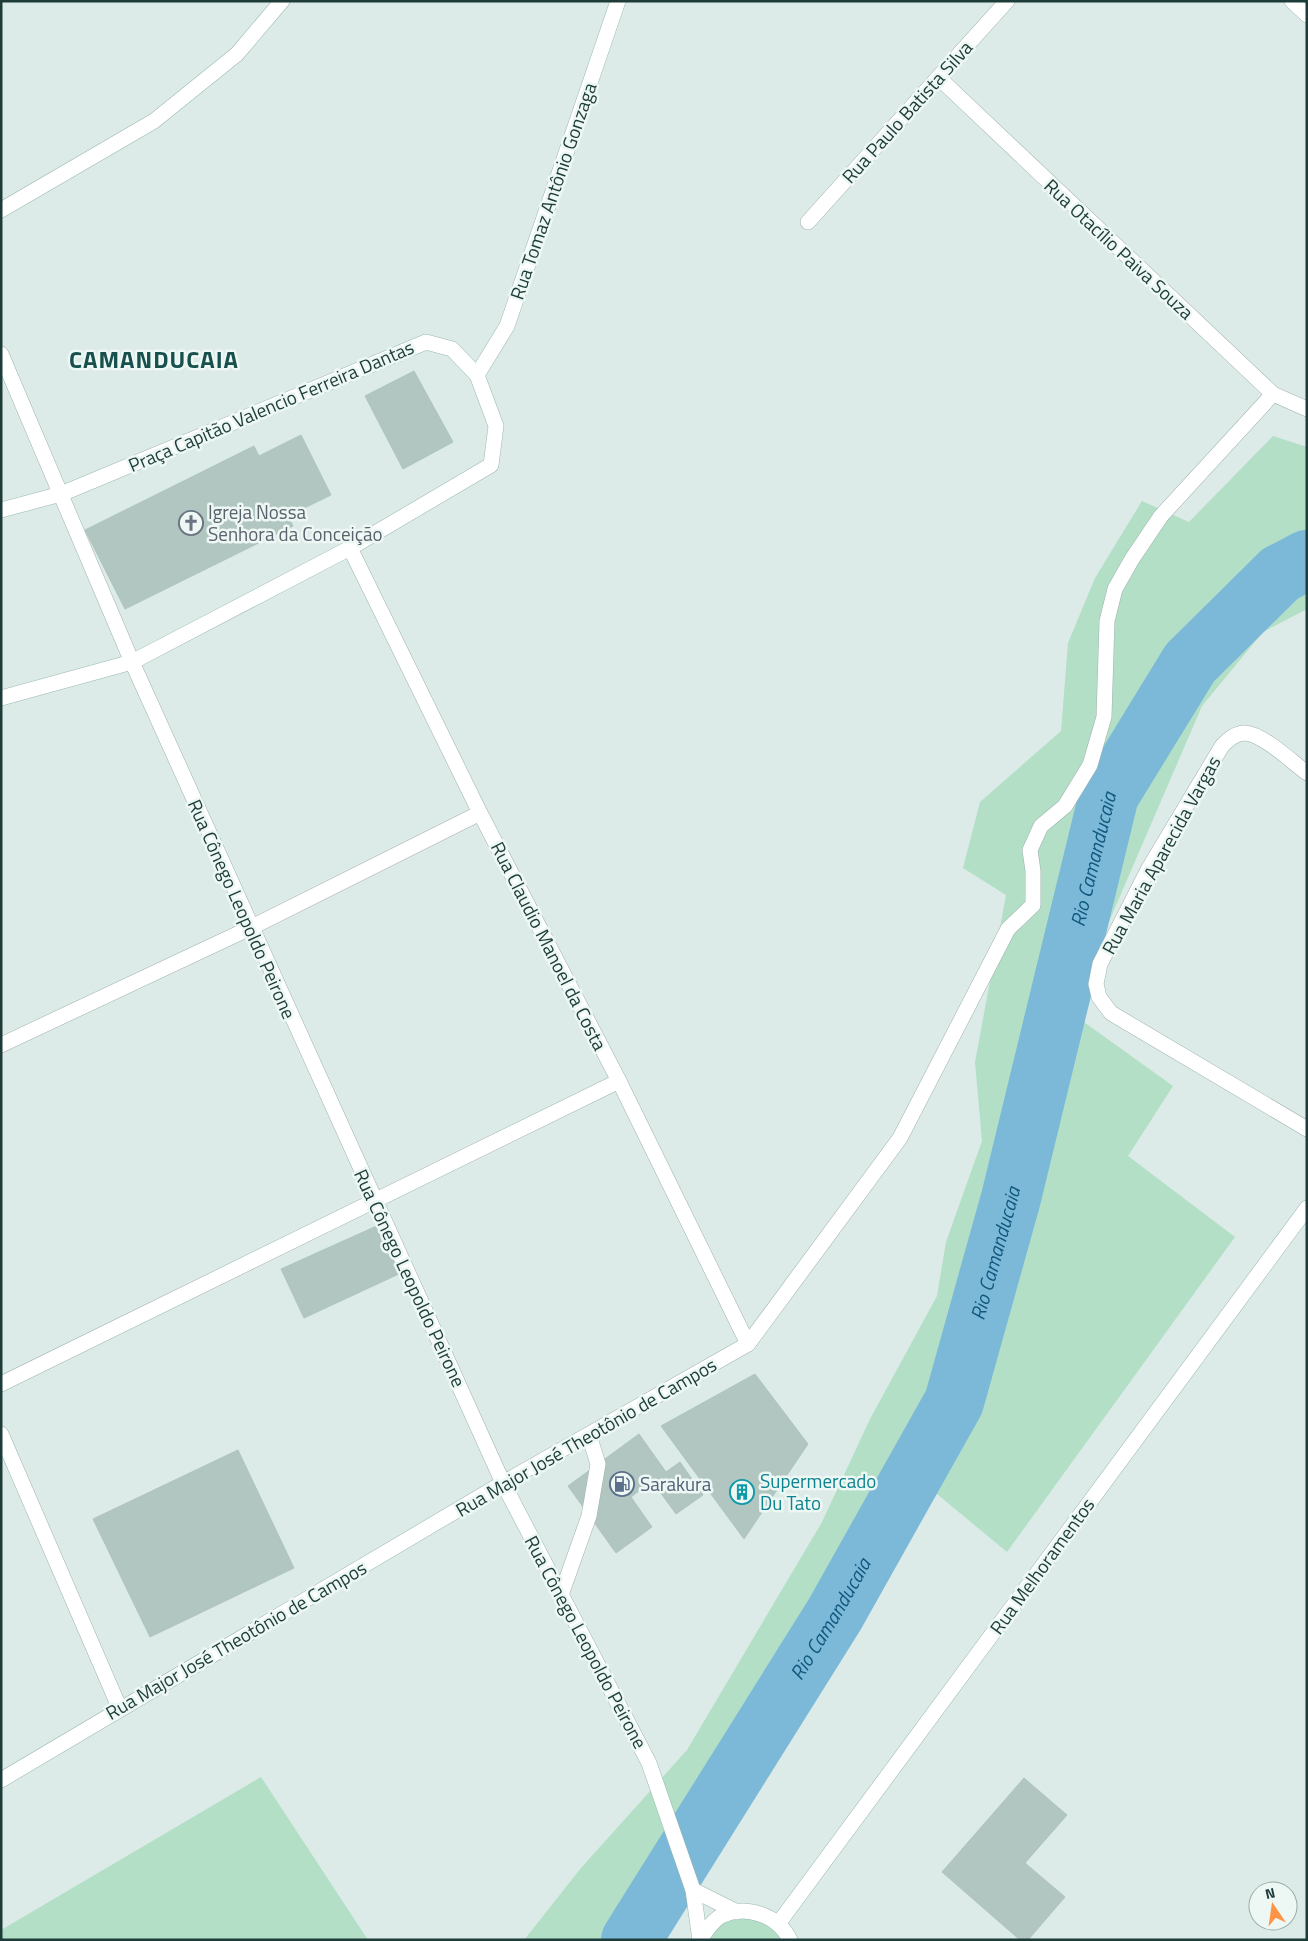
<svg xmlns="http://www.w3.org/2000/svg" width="1308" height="1941" font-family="'Titillium Web',sans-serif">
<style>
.green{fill:#b2dfc6}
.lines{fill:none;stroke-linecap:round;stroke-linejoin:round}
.river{stroke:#7cb9d8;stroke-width:60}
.building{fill:#b1c6c0;stroke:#aec5bf}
.lane-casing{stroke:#9fb3af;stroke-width:16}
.street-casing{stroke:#9fb3af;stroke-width:16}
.secondary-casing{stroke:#9ab8b2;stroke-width:16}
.lane{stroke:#fff;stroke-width:15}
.street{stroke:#fff;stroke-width:15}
.secondary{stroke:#fff;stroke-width:15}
.labels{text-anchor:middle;stroke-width:5;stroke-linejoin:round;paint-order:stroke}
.street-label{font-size:19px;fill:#1d3c39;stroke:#edf7f4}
.worship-label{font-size:19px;fill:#5b616d;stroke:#edf7f4;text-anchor:start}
.culture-label{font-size:19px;fill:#0d838f;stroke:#edf7f4;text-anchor:start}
.service-label{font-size:19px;fill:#4e5e75;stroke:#edf7f4;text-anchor:start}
.water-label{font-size:20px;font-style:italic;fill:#11587e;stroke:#edf7f4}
.district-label{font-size:24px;font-weight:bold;letter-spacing:1px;fill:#17504c;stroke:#edf7f4}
</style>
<rect width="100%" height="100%" fill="#dcebe7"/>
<!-- green -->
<g class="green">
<path d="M1273,436L1307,447V609L1263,632L1202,706L1070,1012L1173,1086L1128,1156L1235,1237L1007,1552L937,1494L722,1809L666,1940H524L581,1868L687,1750L822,1522L870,1419L937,1296L946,1242L982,1141L975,1062L1006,895L963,868L980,802L1061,731L1068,643L1095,578L1142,501L1189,522Z"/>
<path d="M261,1777L368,1940H1V1930Z"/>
<path d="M748,1916L774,1928L783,1940H706L721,1922Z"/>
</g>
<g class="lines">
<!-- river -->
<path class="river" id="s1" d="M631,1940L835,1614L954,1402L1011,1198L1109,795L1190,663L1280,574L1307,560"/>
</g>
<!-- building -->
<g class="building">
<path d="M414,371L453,442L403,469L365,396Z"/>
<path d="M301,435L331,495L288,516L293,526L125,609L85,530L254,446L259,456Z"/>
<path d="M381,1224L403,1272L304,1318L281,1269Z"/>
<path d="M755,1374L808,1444L744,1539L661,1426Z"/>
<path d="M639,1434L666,1472L680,1462L703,1495L676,1514L652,1481L631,1497L652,1527L616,1553L568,1486Z"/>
<path d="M238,1450L294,1568L150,1637L93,1519Z"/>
<path d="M1024,1778L1067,1815L1025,1863L1065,1897L1028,1940H1020L942,1872Z"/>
</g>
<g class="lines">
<defs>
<path id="lane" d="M561,1595L589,1516L598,1464L589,1435"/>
<g id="street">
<path d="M1292,1L1307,15"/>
<path d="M939,78L1273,394L1307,409"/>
<path d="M808,222L1007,1"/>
<path d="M1,354L132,662L503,1483L748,1344L900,1138L1008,929L1033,905V871L1030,850L1041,826L1065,806L1090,765L1104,717L1107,621L1115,589L1132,559L1161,516L1273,394"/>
<path d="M350,548L480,813L619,1081L748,1344"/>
<path d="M1307,773C1292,762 1263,734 1245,733C1235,733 1228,740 1222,746L1149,868L1100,964L1096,984L1099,997L1111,1013L1307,1129"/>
<path d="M1,1045L250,928L480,813"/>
<path d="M1,1384L619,1081"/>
<path d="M1,1434L120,1709"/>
</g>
<g id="secondary">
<path d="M1,210L154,121L237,54L282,1"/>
<path d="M477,375L507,326L618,1"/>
<path d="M1,510L61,494L426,342L452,349L477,375L496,426L491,465L350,548L132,662L1,698"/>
<path d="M1,1780L503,1483L649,1763L693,1890L700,1940"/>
<path d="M693,1890L737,1912"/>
<path d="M778,1924L1307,1208"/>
<path d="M700,1940C706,1931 712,1921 721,1916C746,1904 778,1915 790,1940"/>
</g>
</defs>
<!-- lane casing -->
<use href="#lane" class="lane-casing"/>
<!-- street casing -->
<use href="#street" class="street-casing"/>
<!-- secondary casing -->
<use href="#secondary" class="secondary-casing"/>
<!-- lane -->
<use href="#lane" class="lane"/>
<!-- street -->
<use href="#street" class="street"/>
<!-- secondary -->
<use href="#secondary" class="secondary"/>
</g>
<!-- icons -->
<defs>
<symbol id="church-ring" viewBox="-11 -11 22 22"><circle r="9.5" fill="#edf7f4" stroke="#6b7280" stroke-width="1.5"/><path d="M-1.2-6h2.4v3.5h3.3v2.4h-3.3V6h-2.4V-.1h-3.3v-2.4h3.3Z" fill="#6b7280"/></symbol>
<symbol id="fuel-ring" viewBox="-11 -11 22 22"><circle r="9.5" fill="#edf7f4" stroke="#5c6f8a" stroke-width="1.5"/><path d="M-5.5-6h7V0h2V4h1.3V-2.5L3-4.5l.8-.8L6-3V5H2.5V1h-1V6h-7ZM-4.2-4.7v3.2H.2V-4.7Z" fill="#5c6f8a"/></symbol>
<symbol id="building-ring" viewBox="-11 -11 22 22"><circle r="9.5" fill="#edf7f4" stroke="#0f9aa8" stroke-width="1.5"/><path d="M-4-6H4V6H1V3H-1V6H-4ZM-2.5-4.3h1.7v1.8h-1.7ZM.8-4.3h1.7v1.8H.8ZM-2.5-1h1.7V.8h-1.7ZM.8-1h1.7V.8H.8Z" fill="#0f9aa8"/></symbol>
</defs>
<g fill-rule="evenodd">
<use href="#church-ring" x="177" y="509" width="28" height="28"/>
<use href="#fuel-ring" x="608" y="1470" width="28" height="28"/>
<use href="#building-ring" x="728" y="1478" width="28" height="28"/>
</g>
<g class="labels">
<!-- street labels -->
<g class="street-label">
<text transform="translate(907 112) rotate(-48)" y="7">Rua Paulo Batista Silva</text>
<text transform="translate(553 191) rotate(-71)" y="7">Rua Tomaz Antônio Gonzaga</text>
<text transform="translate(1119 249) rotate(43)" y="7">Rua Otacílio Paiva Souza</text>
<text transform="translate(271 406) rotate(-23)" y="7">Praça Capitão Valencio Ferreira Dantas</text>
<text transform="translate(1161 855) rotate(-61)" y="7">Rua Maria Aparecida Vargas</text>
<text transform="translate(242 909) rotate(66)" y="7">Rua Cônego Leopoldo Peirone</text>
<text transform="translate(549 946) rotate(63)" y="7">Rua Claudio Manoel da Costa</text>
<text transform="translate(410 1278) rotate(65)" y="7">Rua Cônego Leopoldo Peirone</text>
<text transform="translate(586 1437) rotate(-30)" y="7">Rua Major José Theotônio de Campos</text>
<text transform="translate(1042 1566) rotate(-54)" y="7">Rua Melhoramentos</text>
<text transform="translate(236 1640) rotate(-30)" y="7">Rua Major José Theotônio de Campos</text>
<text transform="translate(586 1642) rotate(62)" y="7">Rua Cônego Leopoldo Peirone</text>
</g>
<!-- worship labels -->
<g class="worship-label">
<text x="208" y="519">Igreja Nossa<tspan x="208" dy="22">Senhora da Conceição</tspan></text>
</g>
<!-- culture labels -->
<g class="culture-label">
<text x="760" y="1488">Supermercado<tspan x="760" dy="22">Du Tato</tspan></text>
</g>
<!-- service labels -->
<g class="service-label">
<text x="640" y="1491">Sarakura</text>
</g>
<!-- water labels -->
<g class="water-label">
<text dy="7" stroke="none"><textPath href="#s1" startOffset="1188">Rio Camanducaia</textPath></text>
<text dy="7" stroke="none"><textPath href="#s1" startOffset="782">Rio Camanducaia</textPath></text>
<text dy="7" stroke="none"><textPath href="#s1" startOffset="378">Rio Camanducaia</textPath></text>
</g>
<!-- district labels -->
<g class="district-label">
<text x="154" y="368">CAMANDUCAIA</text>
</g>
</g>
<!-- border -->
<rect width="1308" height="1941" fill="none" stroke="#1d3c39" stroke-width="5"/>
<!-- north arrow -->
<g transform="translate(1273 1906) rotate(347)"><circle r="24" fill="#edf7f4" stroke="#9aaca9"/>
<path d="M0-4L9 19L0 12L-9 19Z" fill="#ff9446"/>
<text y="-8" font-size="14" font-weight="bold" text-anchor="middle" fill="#1d3c39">N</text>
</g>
</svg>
